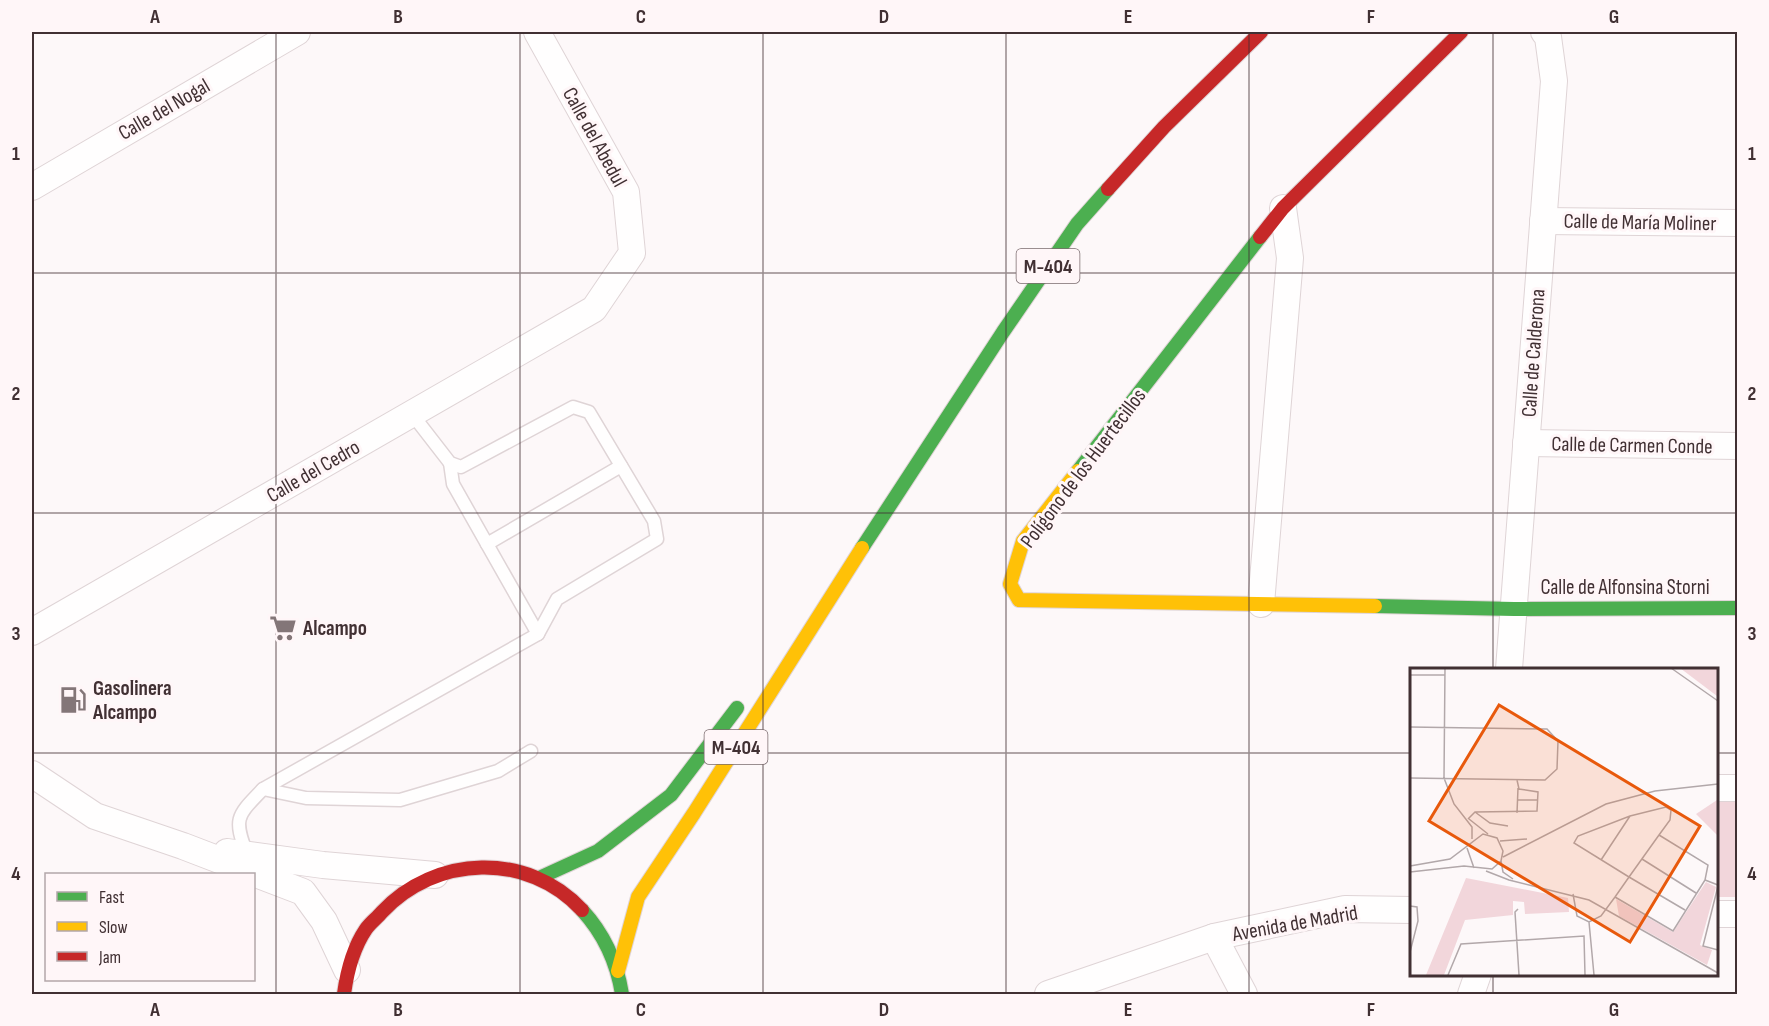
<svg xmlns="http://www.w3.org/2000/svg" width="1769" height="1026" font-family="'Sofia Sans Condensed',sans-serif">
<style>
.green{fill:#f2d6db}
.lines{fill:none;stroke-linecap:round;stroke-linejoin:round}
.lane-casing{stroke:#dfd4d6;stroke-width:15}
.street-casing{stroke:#dfd4d6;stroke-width:28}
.fast-casing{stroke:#dfd4d6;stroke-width:16}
.slow-casing{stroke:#dfd4d6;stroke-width:16}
.jam-casing{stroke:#dfd4d6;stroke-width:16}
.lane{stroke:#fffefe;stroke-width:12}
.street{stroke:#fffefe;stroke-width:26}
.fast{stroke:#4caf50;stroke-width:14}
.slow{stroke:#ffc107;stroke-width:14}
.jam{stroke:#c62828;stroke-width:14}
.grid{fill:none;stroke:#413033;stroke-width:1.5;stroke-opacity:0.55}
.labels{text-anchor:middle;stroke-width:6;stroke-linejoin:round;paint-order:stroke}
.shield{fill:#fff6f8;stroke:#7a6b6e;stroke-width:1.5}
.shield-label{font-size:20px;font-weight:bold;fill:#413033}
.street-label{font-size:21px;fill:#413033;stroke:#fff6f8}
.poi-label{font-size:21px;font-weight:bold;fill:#413033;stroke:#fff6f8;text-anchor:start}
.inset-road{fill:none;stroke:#b2a8aa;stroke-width:1.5}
.view{fill:#e8590c;fill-opacity:0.15;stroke:#e8590c;stroke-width:3}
.inset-edge{fill:none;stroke:#413033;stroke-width:3}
.neatline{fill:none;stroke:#413033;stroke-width:2}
.grid-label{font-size:20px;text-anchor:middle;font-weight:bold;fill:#413033}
</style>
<rect width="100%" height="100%" fill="#fdf8f9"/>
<!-- green -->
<path class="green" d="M1716,796H1737V897H1717Z"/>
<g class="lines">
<defs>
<g id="lane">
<path d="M450,463L453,484L538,634"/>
<path d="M487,544L621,466"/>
<path d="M263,789L306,798L400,800L498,771L531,751"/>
<path d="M247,854C233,818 237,816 263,789L538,634L557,599L657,539L654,521L589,412L573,407L461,467L450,463L412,414"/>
</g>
<g id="street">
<path d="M32,187L297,32"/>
<path d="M1543,221L1738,223"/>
<path d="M1526,443L1738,446"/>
<path d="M1261,604L1290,258L1283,208"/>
<path d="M32,632L594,309L632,253L626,192L537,32"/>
<path d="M1509,669L1554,81L1548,37L1544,32"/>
<path d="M32,774L95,816L183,846L303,892L324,921L347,970"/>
<path d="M1716,788H1738"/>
<path d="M227,852L323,865L435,875"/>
<path d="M1716,914H1738"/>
<path d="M1214,937L1244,994"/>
<path d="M1048,994L1214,937L1345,909L1412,910"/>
<path d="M1471,994L1478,974"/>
</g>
<g id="fast">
<path d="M1078,471L1260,237"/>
<path d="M862,548L1003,332L1077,224L1108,189"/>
<path d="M1375,606L1514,609L1738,608"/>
<path d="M539,878L598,851L671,795L737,708"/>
<path d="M582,910C604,934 617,963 622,994"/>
</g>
<g id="slow">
<path d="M1078,471L1023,541L1010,584L1019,600L1375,606"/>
<path d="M618,971L638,897L694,813L862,548"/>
</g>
<g id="jam">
<path d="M1108,189L1164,127L1261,32"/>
<path d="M1260,237L1283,208L1461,32"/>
<path d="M344,994C347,972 353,948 366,929C370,923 377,918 382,912C435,855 528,851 582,910"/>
</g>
</defs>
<!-- lane casing -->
<use href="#lane" class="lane-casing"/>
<!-- street casing -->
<use href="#street" class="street-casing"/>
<!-- fast casing -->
<use href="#fast" class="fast-casing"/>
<!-- slow casing -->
<use href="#slow" class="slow-casing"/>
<!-- jam casing -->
<use href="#jam" class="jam-casing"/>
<!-- lane -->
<use href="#lane" class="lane"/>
<!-- street -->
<use href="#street" class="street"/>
<!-- fast -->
<use href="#fast" class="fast"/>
<!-- slow -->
<use href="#slow" class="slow"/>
<!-- jam -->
<use href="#jam" class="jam"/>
</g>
<!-- grid -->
<path class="grid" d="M276,32V994M520,32V994M763,32V994M1006,32V994M1249,32V994M1493,32V669M32,273H1738M32,513H1738M32,753H1412M1716,753H1738M1493,974V994"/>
<!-- icons -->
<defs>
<symbol id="supermarket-bare" viewBox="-9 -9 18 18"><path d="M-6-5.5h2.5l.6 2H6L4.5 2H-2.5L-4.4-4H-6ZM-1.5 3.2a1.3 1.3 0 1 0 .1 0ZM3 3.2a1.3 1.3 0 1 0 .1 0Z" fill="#837678" stroke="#fff6f8" stroke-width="2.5" paint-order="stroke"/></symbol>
<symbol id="fuel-bare" viewBox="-9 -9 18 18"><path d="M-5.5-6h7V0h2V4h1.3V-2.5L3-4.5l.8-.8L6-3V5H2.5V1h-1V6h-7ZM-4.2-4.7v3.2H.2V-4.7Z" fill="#837678" stroke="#fff6f8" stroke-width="2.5" paint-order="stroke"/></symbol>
</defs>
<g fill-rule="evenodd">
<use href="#supermarket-bare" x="264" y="609" width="38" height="38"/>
<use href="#fuel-bare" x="54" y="681" width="38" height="38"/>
</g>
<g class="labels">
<!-- shield labels -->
<g class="shield">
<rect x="1016.5" y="249" width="63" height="34" rx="4.5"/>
<rect x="704.5" y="730" width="63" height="34" rx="4.5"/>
</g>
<g class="shield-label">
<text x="1048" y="273">M-404</text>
<text x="736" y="754">M-404</text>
</g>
<!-- street labels -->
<g class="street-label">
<text transform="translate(164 109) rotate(-30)" y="7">Calle del Nogal</text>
<text transform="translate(595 137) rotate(61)" y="7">Calle del Abedul</text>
<text transform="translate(1640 222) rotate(1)" y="7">Calle de María Moliner</text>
<text transform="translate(1533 353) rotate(-86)" y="7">Calle de Calderona</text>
<text transform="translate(1632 445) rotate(1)" y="7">Calle de Carmen Conde</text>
<text transform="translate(1083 468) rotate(-53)" y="7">Polígono de los Huertecillos</text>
<text transform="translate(313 471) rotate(-30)" y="7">Calle del Cedro</text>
<text x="1625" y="594">Calle de Alfonsina Storni</text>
<text transform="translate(1295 923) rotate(-10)" y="7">Avenida de Madrid</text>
</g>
<!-- poi labels -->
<g class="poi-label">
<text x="303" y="635">Alcampo</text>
<text x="93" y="695">Gasolinera<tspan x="93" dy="24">Alcampo</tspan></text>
</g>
</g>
<!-- overview -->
<g transform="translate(1410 668)">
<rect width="308" height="308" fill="#fdf8f9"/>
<path d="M270,0H307V28ZM307,132V167L286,146ZM56,210L158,230L159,244L115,246L114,234L103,233V247L55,252L34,307H16ZM296,214L306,219L290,277L302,282L297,297L209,248L206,231L263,264Z" fill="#f2d6db"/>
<path class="inset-road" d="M35,0L34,110L44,136L62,159V171M261,0L308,33M0,7H35M0,59L137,61L148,73L147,101L135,112L0,110M107,132H127M65,144L80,155L98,158M107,145L108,120M58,151L65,144L127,143L128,124L109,121L107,112M59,151L78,166M249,167L298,197L295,212M90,173L117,171M57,180L64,200M93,189L196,136L245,123L308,116M232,191L286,225M191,192L220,148M91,193L93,204L103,211M0,198L40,191L73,166L87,170L93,183L91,193L82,201L54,198L0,204M76,203L99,212L179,232L308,305M308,218L293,278L308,282M163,226L167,248L179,254L191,248L205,229L219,209L249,167L260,152L261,142L256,139L220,148L168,168L164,175L219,209L275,242M205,229L263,263L295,212L308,217M0,238L7,239L8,253L0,284M108,241L105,244L109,307M179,254L184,307M38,307L51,276L174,268L175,307"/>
<path class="view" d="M89,37L290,158L220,274L19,153Z"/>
<rect width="308" height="308" class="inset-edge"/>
</g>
<!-- border -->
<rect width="1769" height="1026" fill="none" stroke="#fff6f8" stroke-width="66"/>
<!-- legend -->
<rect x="45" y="873" width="210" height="108" fill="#fff6f8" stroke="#b3a7a9" stroke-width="1.5"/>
<rect x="57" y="892" width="30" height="9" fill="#4caf50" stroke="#b3a7a9" stroke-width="1.5"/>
<text x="99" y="903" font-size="18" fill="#413033">Fast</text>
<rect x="57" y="922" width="30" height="9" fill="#ffc107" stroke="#b3a7a9" stroke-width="1.5"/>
<text x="99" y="933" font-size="18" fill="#413033">Slow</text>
<rect x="57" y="952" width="30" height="9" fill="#c62828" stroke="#b3a7a9" stroke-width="1.5"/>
<text x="99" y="963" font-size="18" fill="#413033">Jam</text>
<rect x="33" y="33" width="1703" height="960" class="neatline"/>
<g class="grid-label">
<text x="155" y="23">A</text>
<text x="398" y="23">B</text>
<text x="641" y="23">C</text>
<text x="884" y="23">D</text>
<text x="1128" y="23">E</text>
<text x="1371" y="23">F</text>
<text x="1614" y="23">G</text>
<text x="16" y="160">1</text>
<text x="1752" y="160">1</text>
<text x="16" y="400">2</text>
<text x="1752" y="400">2</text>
<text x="16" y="640">3</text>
<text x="1752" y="640">3</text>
<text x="16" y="880">4</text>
<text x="1752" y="880">4</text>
<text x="155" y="1016">A</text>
<text x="398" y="1016">B</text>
<text x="641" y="1016">C</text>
<text x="884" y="1016">D</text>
<text x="1128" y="1016">E</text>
<text x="1371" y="1016">F</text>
<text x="1614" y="1016">G</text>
</g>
</svg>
